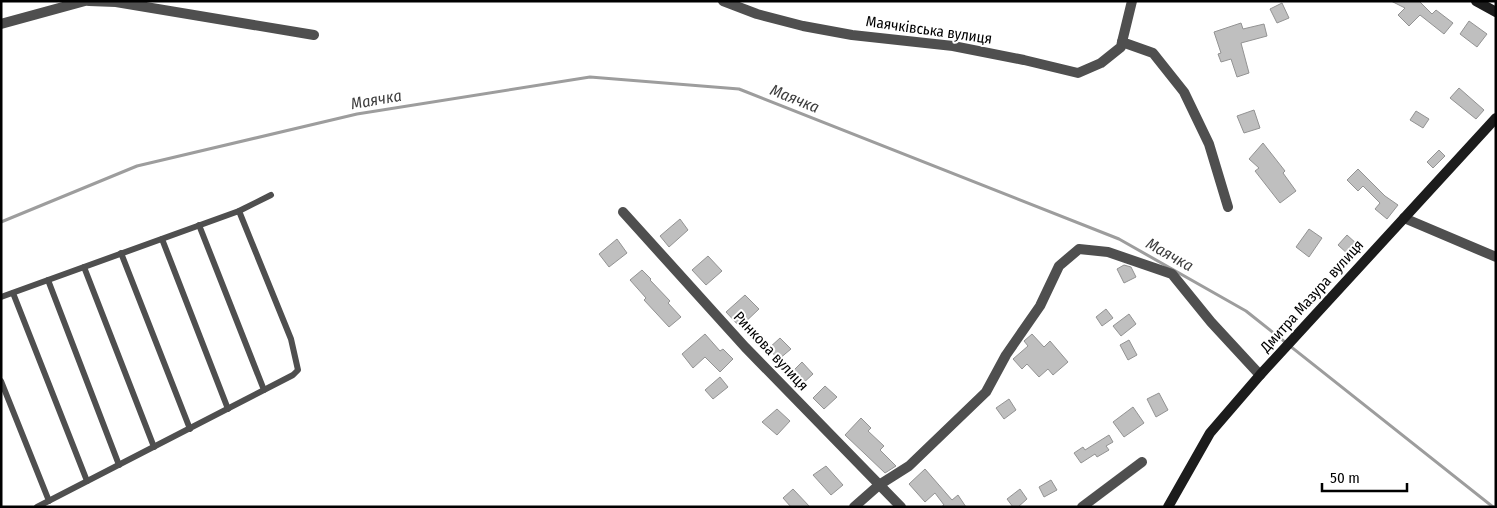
<svg xmlns="http://www.w3.org/2000/svg" width="1497" height="508" font-family="'Fira Sans Condensed',sans-serif">
<style>
.lines{fill:none;stroke-linecap:round;stroke-linejoin:round}
.stream{stroke:#9d9d9d;stroke-width:3}
.building{fill:#bfbfbf;stroke:#939393}
.lane{stroke:#4f4f4f;stroke-width:6}
.street{stroke:#4f4f4f;stroke-width:10}
.secondary{stroke:#1c1c1c;stroke-width:10}
.labels{text-anchor:middle;stroke-width:4;stroke-linejoin:round;paint-order:stroke}
.street-label{font-size:15px;fill:#000;stroke:#fff}
.water-label{font-size:16px;font-style:italic;fill:#3e3e3e;stroke:#fff}
</style>
<rect width="100%" height="100%" fill="#fff"/>
<g class="lines">
<!-- stream -->
<path class="stream" d="M1,222L137,166L357,114L590,77L739,89L1119,239L1246,311L1493,507"/>
</g>
<!-- building -->
<g class="building">
<path d="M1391,1H1419L1432,14L1436,10L1453,23L1444,34L1420,15L1409,26L1398,15L1405,8Z"/>
<path d="M1282,3L1289,18L1277,23L1270,9Z"/>
<path d="M1469,21L1487,34L1477,47L1460,34Z"/>
<path d="M1241,23L1243,29L1264,24L1267,36L1241,43L1249,73L1237,77L1231,59L1221,62L1218,54L1221,53L1214,32Z"/>
<path d="M1459,88L1484,110L1476,119L1450,98Z"/>
<path d="M1254,110L1260,128L1244,133L1237,116Z"/>
<path d="M1416,111L1429,119L1423,128L1410,120Z"/>
<path d="M1263,143L1285,171L1283,173L1296,191L1280,203L1255,171L1259,168L1249,159Z"/>
<path d="M1439,150L1445,156L1433,168L1427,162Z"/>
<path d="M1358,169L1385,196L1398,205L1387,219L1375,209L1380,203L1363,186L1358,191L1347,180Z"/>
<path d="M680,219L688,230L669,247L660,236Z"/>
<path d="M1309,229L1322,238L1309,257L1296,247Z"/>
<path d="M1347,235L1358,245L1349,255L1338,245Z"/>
<path d="M617,239L627,253L609,267L599,254Z"/>
<path d="M708,256L722,271L706,285L692,270Z"/>
<path d="M1124,265L1131,267L1136,277L1124,283L1117,269Z"/>
<path d="M642,270L651,279L650,280L670,301L668,303L681,317L669,327L644,300L646,298L630,280Z"/>
<path d="M745,295L759,309L740,327L726,312Z"/>
<path d="M1106,309L1113,318L1102,326L1096,317Z"/>
<path d="M1129,314L1136,324L1121,336L1113,326Z"/>
<path d="M705,334L720,351L723,349L733,359L720,372L705,357L693,368L682,354Z"/>
<path d="M1032,334L1044,347L1050,341L1068,362L1053,375L1048,369L1039,377L1027,364L1022,369L1013,359L1028,346L1024,341Z"/>
<path d="M780,338L791,349L779,359L768,349Z"/>
<path d="M1129,340L1137,355L1128,360L1120,345Z"/>
<path d="M802,362L813,374L800,386L789,375Z"/>
<path d="M720,377L728,387L713,399L705,390Z"/>
<path d="M825,386L837,397L824,409L813,398Z"/>
<path d="M1159,393L1168,410L1156,417L1147,399Z"/>
<path d="M1009,399L1016,410L1004,419L996,408Z"/>
<path d="M1133,407L1144,423L1124,437L1113,422Z"/>
<path d="M777,409L790,421L777,435L762,422Z"/>
<path d="M861,418L871,428L868,431L884,446L880,450L896,466L885,473L845,435Z"/>
<path d="M1109,435L1113,442L1106,446L1109,450L1097,457L1095,454L1081,463L1074,453L1083,447L1085,450Z"/>
<path d="M826,466L843,485L831,495L813,475Z"/>
<path d="M925,469L952,500L958,495L966,507H941L944,505L935,493L925,502L909,484Z"/>
<path d="M1051,480L1057,490L1044,497L1039,487Z"/>
<path d="M793,489L810,507H791L783,498Z"/>
<path d="M1020,489L1027,499L1018,507H1013L1007,499Z"/>
</g>
<g class="lines">
<!-- lane -->
<g class="lane">
<path d="M199,225L264,390"/>
<path d="M162,239L228,409"/>
<path d="M121,253L190,429"/>
<path d="M84,267L154,447"/>
<path d="M48,280L119,465"/>
<path d="M13,293L87,481"/>
<path d="M1,297L239,211L271,195"/>
<path d="M1,381L49,501"/>
<path d="M37,507L293,375L298,370L291,339L239,211"/>
</g>
<!-- street -->
<g class="street">
<path d="M89,1L116,2L314,35"/>
<path d="M723,1L757,14L803,26L852,35L953,46L1024,60L1078,73L1101,63L1121,47L1122,42"/>
<path d="M1132,1L1122,42L1153,53L1184,92L1209,144L1228,207"/>
<path d="M1,24L85,1"/>
<path d="M623,212L745,347L901,507"/>
<path d="M1404,218L1496,257"/>
<path d="M854,507L879,485L909,466L986,392L1006,355L1040,306L1059,266L1079,249L1108,252L1172,274L1211,322L1260,375"/>
<path d="M1082,507L1142,462"/>
</g>
<!-- secondary -->
<g class="secondary">
<path d="M1476,1L1496,12"/>
<path d="M1168,507L1210,433L1260,375L1496,118"/>
</g>
</g>
<g class="labels">
<!-- street labels -->
<g class="street-label">
<text transform="translate(929 30) rotate(8)" y="5">Маячківська вулиця</text>
<text transform="translate(1312 296) rotate(-48)" y="5">Дмитра Мазура вулиця</text>
<text transform="translate(771 351) rotate(47)" y="5">Ринкова вулиця</text>
</g>
<!-- water labels -->
<g class="water-label">
<text transform="translate(795 98) rotate(22)" y="6">Маячка</text>
<text transform="translate(376 99) rotate(-10)" y="6">Маячка</text>
<text transform="translate(1170 254) rotate(29)" y="6">Маячка</text>
</g>
</g>
<!-- border -->
<rect width="1497" height="508" fill="none" stroke="#000000" stroke-width="5"/>
<!-- scale -->
<path d="M1322 483v8h85v-8" fill="none" stroke="#000000" stroke-width="2.5"/>
<text x="1330" y="483" font-size="15" fill="#000000" stroke="#ffffff" stroke-width="4" paint-order="stroke">50 m</text>
</svg>
